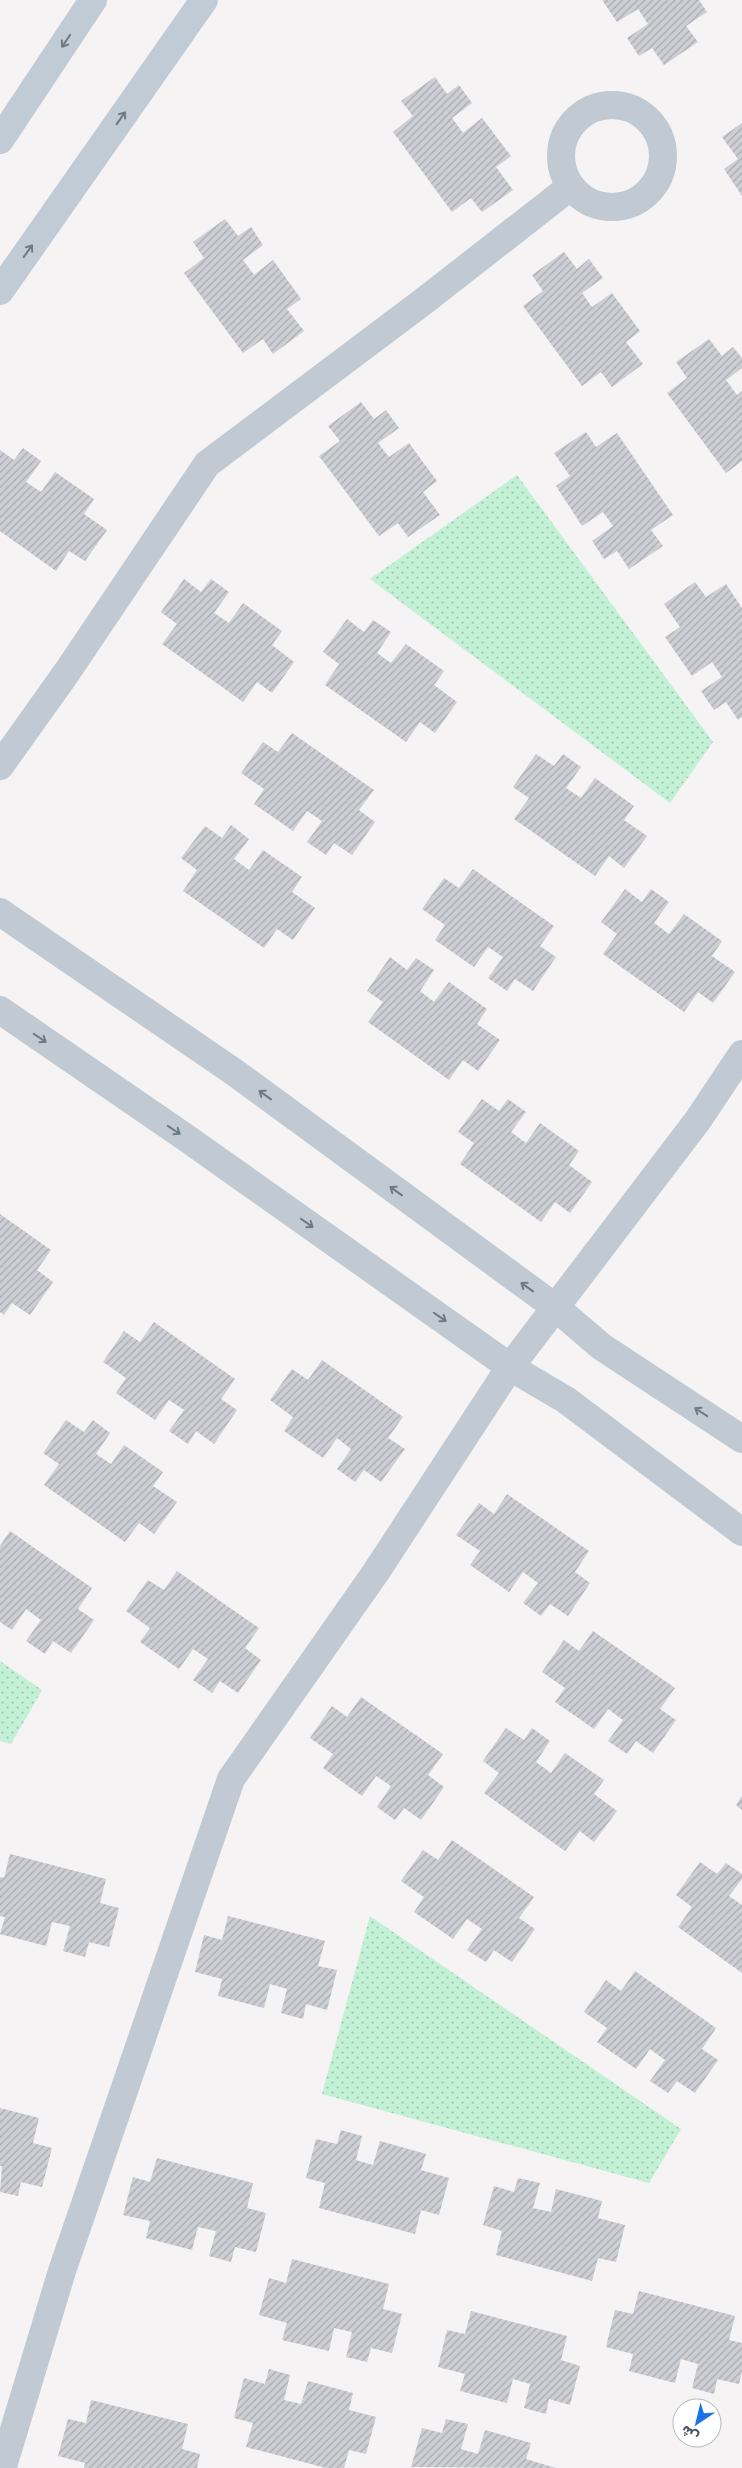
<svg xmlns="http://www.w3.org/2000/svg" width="742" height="2468" font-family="Rubik,'Noto Naskh Arabic',sans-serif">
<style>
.park{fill:url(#park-dots)}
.building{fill:url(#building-hatch)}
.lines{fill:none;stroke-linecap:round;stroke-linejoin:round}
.street{stroke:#c1cad2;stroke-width:28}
.secondary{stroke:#c1cbd6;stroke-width:28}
.oneway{stroke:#6e7984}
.oneway2{stroke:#6e7983}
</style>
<defs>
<pattern id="park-dots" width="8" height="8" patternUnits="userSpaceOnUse" patternTransform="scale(1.25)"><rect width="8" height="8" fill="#c3f1d5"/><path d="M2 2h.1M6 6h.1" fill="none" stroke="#a0c6b0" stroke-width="1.8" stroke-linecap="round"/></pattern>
<pattern id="building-hatch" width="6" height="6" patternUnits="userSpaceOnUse" patternTransform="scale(1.25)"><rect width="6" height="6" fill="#cdcfd5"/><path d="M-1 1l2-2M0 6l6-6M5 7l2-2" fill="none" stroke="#a8abb0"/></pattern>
</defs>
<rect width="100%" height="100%" fill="#f5f3f3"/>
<!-- park -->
<g class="park">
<path d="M517,475L713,742L670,803L370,579Z"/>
<path d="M0,1661L42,1690L11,1744L0,1741Z"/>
<path d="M370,1916L681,2129L649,2183L322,2094Z"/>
</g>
<!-- building -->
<g class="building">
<path d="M602,0H699L707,12L686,26L698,42L664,65L652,48L639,56L627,38L648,24L638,9L617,22Z"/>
<path d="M435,77L447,94L459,85L472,103L452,118L463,133L482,118L511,156L496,167L513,190L482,212L471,198L452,212L393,132L413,116L401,101Z"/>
<path d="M742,123V196L724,169L738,159L722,137Z"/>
<path d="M225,219L238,236L251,227L263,245L243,260L254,275L273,260L301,299L287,309L304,331L273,354L263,339L243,353L184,273L204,258L193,242Z"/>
<path d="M564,252L577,269L589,259L603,278L582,293L592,307L612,293L640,331L626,342L643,364L612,387L601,372L582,386L523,306L543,291L532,275Z"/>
<path d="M709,339L722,356L733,347L742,358V368L726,380L737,395L742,391V461L726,473L667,393L687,378L676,362Z"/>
<path d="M361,402L374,419L386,410L399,428L378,443L389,457L409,443L437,481L423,492L440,515L408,537L398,523L379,536L319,456L340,441L328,426Z"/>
<path d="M586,432L596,447L617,433L673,515L651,530L663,546L629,569L617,551L604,559L592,541L613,526L603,512L582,526L556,486L570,476L554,453Z"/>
<path d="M23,448L41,461L26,482L41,492L55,472L94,499L84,514L107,530L85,561L69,551L56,571L0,531V450L14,460Z"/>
<path d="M184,579L201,592L211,579L229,592L214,613L229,623L243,603L282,631L272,645L294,662L272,693L257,682L243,702L162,644L177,624L161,612Z"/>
<path d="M695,582L706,597L726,584L742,608V717L738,720L726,702L714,710L701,691L722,677L712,662L692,676L665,637L680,627L664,604Z"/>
<path d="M347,619L364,632L373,620L391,632L377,653L391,663L406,644L444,671L434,685L457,702L435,733L420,722L406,742L325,685L339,664L323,652Z"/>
<path d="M292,733L374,790L359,810L375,822L352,855L334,843L326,855L307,842L322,821L307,811L293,831L254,804L264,789L241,773L263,742L278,752Z"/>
<path d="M536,754L554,766L563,754L581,767L566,788L581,798L595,778L634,806L624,820L647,836L624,868L609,856L595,876L514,819L529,798L513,787Z"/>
<path d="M231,825L249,839L234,859L249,870L263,850L302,877L292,892L315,908L293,940L277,929L264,948L183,891L197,870L181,858L205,826L222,838Z"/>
<path d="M473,869L554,926L540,946L556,957L533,991L515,979L507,991L488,978L503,957L488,947L474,967L435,940L445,925L422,909L444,878L459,888Z"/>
<path d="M625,889L642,902L651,889L669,902L654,923L669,934L684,914L722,941L712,956L735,972L713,1003L698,992L684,1012L603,954L617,934L601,922Z"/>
<path d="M390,957L407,970L416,958L434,970L420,991L434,1002L449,982L487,1009L477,1024L500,1040L478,1071L463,1060L449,1080L368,1022L383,1002L367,991Z"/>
<path d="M482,1099L499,1111L508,1099L526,1112L511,1132L526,1143L540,1123L579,1151L569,1165L592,1182L570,1213L555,1202L541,1222L460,1164L474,1143L458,1132Z"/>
<path d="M0,1214L51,1250L37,1270L53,1282L30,1315L12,1303L4,1315L0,1312Z"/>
<path d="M154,1322L235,1379L221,1399L237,1410L214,1444L196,1431L188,1444L169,1431L184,1410L169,1400L155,1420L116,1393L126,1378L103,1362L124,1331L140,1342Z"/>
<path d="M322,1360L403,1417L388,1438L405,1449L381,1482L364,1470L355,1482L337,1469L351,1449L337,1438L323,1458L284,1431L293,1417L270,1400L292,1369L308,1380Z"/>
<path d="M66,1420L84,1432L93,1420L110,1433L96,1454L111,1464L124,1445L163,1472L153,1486L177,1502L154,1534L139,1523L125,1542L44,1485L59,1464L43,1453Z"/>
<path d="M507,1494L589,1551L575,1572L590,1583L568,1616L550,1604L541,1616L523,1603L538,1583L523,1572L509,1592L470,1565L480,1551L456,1535L479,1503L494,1514Z"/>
<path d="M10,1531L92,1588L78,1609L94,1620L71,1653L53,1641L45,1654L26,1641L41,1620L26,1609L12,1630L0,1622V1546Z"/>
<path d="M177,1571L259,1628L245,1648L261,1660L238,1693L220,1681L212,1693L193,1680L208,1659L193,1649L179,1669L140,1642L150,1628L126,1611L148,1580L164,1590Z"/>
<path d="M593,1631L675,1688L660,1709L676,1720L653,1753L636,1741L627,1754L608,1741L623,1720L608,1709L594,1729L555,1702L565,1688L542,1672L564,1640L579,1651Z"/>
<path d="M361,1697L443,1754L428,1775L444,1787L421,1820L404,1808L395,1820L377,1807L391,1786L376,1776L362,1796L323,1768L333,1754L310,1738L332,1706L347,1717Z"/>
<path d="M506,1728L524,1740L532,1728L550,1741L536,1762L551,1773L565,1753L604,1780L594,1794L617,1811L594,1842L580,1831L565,1851L484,1793L499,1773L483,1761Z"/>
<path d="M742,1796V1810L736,1805Z"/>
<path d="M452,1840L534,1897L519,1918L535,1929L512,1962L494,1950L486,1962L467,1950L482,1929L467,1919L453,1939L414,1912L424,1897L401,1881L423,1850L438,1860Z"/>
<path d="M10,1854L106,1879L100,1903L119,1908L109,1947L89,1942L85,1957L63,1951L70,1926L52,1922L46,1946L0,1934L5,1917L0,1916V1877L4,1878Z"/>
<path d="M700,1862L717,1874L726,1863L742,1874V1879L729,1896L742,1905V1973L678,1927L692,1907L676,1895Z"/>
<path d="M228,1916L325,1941L318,1966L337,1970L327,2010L306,2004L303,2019L281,2013L287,1989L270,1984L264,2008L218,1996L222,1979L195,1972L204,1935L222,1940Z"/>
<path d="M635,1971L716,2028L702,2049L718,2060L695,2093L677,2081L668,2093L650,2081L665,2060L650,2049L636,2069L597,2042L607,2028L584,2012L606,1980L621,1991Z"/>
<path d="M0,2108L39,2118L33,2143L52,2148L42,2187L21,2182L18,2196L0,2192L2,2166H0Z"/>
<path d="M341,2130L362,2136L356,2160L373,2165L380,2141L426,2154L421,2170L449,2178L439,2215L421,2210L415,2234L319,2208L325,2183L306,2178L316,2139L337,2144Z"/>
<path d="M157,2158L253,2183L247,2208L266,2213L256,2252L235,2247L231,2262L209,2256L216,2231L198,2227L192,2250L146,2238L150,2221L123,2215L133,2177L150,2182Z"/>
<path d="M518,2178L540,2183L533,2208L551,2212L556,2189L602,2201L598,2218L625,2225L616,2262L598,2258L592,2281L496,2255L502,2231L483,2225L494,2186L514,2192Z"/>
<path d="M292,2259L389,2284L383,2309L402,2314L392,2353L371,2348L367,2362L346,2357L352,2332L334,2328L329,2351L282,2340L287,2323L259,2315L269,2278L286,2283Z"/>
<path d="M639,2291L735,2316L729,2340L742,2343V2371L739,2384L717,2379L714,2394L692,2388L698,2364L681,2359L675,2383L629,2371L633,2354L606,2347L615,2310L633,2314Z"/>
<path d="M471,2311L567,2336L561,2360L580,2366L570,2405L549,2399L546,2414L524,2408L530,2384L513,2379L507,2403L460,2391L465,2374L438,2367L447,2330L465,2334Z"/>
<path d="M269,2369L290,2375L284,2400L301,2404L308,2381L353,2393L349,2410L376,2417L366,2454L349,2450L344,2468H326L246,2447L253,2423L234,2418L244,2378L265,2384Z"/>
<path d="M91,2400L188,2424L182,2449L200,2454L197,2468H84L85,2463L58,2456L68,2419L86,2423Z"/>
<path d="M446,2419L468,2424L461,2449L478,2454L485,2430L531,2443L526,2459L556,2468L411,2467L422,2428L442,2433Z"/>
</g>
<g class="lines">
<!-- street -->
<g class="street">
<circle cx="612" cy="156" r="51"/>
<path d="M0,766L67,672L207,464L424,301L570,187"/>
<path d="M0,912L234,1072L555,1307L602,1347L742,1439"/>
<path d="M0,1010L185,1137L510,1367L566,1400L742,1532"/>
<path d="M4,2463L62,2271L231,1779L376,1572L510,1367L698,1120L742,1054"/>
</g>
<!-- secondary -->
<g class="secondary">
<path d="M0,140L93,0"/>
<path d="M0,291L204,0"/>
</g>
</g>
<!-- one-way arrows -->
<defs><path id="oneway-shaft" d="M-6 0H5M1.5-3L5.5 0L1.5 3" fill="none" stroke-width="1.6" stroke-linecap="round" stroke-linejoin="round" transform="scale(1.25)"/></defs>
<g class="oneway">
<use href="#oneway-shaft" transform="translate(66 41) rotate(124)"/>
<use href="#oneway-shaft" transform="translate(121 118) rotate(-55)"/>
<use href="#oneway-shaft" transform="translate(28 251) rotate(-55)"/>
</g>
<g class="oneway2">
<use href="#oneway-shaft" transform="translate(40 1038) rotate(34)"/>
<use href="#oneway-shaft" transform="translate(265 1095) rotate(-144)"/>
<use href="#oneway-shaft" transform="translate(174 1130) rotate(34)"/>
<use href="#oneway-shaft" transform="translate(396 1191) rotate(-144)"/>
<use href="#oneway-shaft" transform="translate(307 1223) rotate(35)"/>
<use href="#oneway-shaft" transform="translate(527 1287) rotate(-144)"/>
<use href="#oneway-shaft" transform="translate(440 1317) rotate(35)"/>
<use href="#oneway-shaft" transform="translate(701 1412) rotate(-147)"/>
</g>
<!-- north arrow -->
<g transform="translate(697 2423) rotate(215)"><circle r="24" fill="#ffffff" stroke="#b7bbc0"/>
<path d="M0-4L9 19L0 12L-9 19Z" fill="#1a73e8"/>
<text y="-8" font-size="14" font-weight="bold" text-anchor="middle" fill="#4a5661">ش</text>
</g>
</svg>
